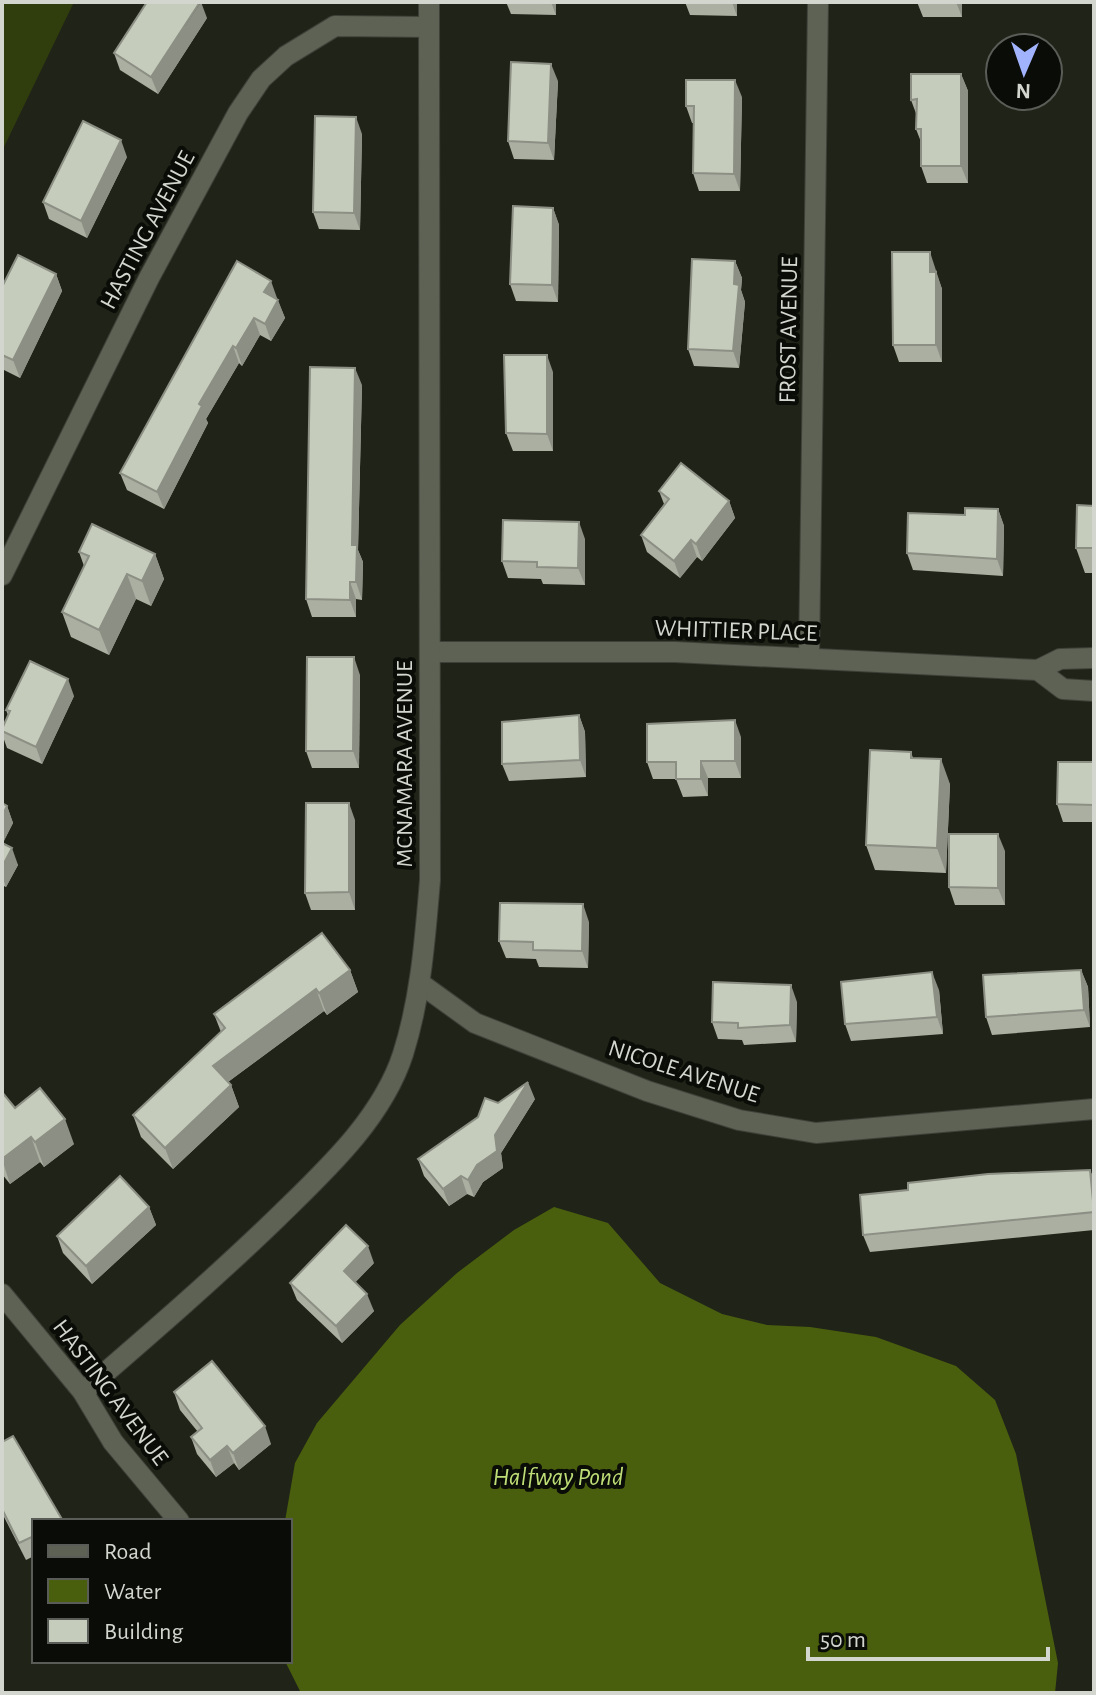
<svg xmlns="http://www.w3.org/2000/svg" width="1096" height="1695" font-family="'Alegreya Sans',sans-serif">
<style>
.green{fill:#303d0c}
.water{fill:#4a5f0d}
.lines{fill:none;stroke-linecap:round;stroke-linejoin:round}
.minor-casing{stroke:#3e4139;stroke-width:22}
.minor{stroke:#5d6254;stroke-width:20}
.wall{fill:#aaafa2}
.shaded-wall{fill:#8b8f84}
.building{fill:#c6ccbc;stroke:#8b8f84;stroke-width:2}
.labels{text-anchor:middle;stroke-width:8;stroke-linejoin:round;paint-order:stroke}
.street-label{font-size:24px;fill:#d3d6ce;stroke:#0a0c07}
.water-label{font-size:26px;font-style:italic;fill:#bddd76;stroke:#0a0c07}
</style>
<rect width="100%" height="100%" fill="#202418"/>
<!-- green -->
<path class="green" d="M2,2H74L2,151Z"/>
<!-- water -->
<path class="water" d="M554,1207L608,1223L660,1283L722,1314L767,1325L810,1327L876,1337L956,1366L995,1400L1016,1454L1058,1663L1055,1693H301L285,1661H290V1521H285L295,1463L317,1423L400,1325L457,1273L514,1230Z"/>
<g class="lines">
<defs>
<g id="minor">
<path d="M2,575L149,278L238,113L261,79L286,56L335,26L429,27"/>
<path d="M431,652H675L1038,670L1060,659L1094,658"/>
<path d="M809,658L818,2"/>
<path d="M1038,670L1063,689L1094,691"/>
<path d="M421,984L475,1023L647,1091L739,1120L816,1133L1094,1109"/>
<path d="M2,1294L83,1392L113,1442L179,1521"/>
<path d="M83,1392C149,1335 215,1278 278,1217C325,1171 382,1119 403,1054C421,997 425,939 430,880L429,2"/>
</g>
</defs>
<!-- minor casing -->
<use href="#minor" class="minor-casing"/>
<!-- minor -->
<use href="#minor" class="minor"/>
</g>
<!-- wall -->
<g class="wall">
<path d="M506,2H556V15L511,14Z"/>
<path d="M685,2H737V16L690,15Z"/>
<path d="M917,2H962V17H923Z"/>
<path d="M207,18L158,94L120,70L114,53Z"/>
<path d="M961,74L968,91V183H927L921,166V142L916,129L917,116L911,100Z"/>
<path d="M558,81L554,160L514,159L508,141Z"/>
<path d="M742,97L740,191H699L693,173L694,123H692L686,106Z"/>
<path d="M362,134L360,230L319,229L313,212Z"/>
<path d="M127,157L87,238L49,219L43,202Z"/>
<path d="M553,208L559,225L558,302L516,301L510,284Z"/>
<path d="M237,261L277,298V299L285,318L271,341L260,335L242,366L239,363L206,419L208,423L164,509L127,490L120,473Z"/>
<path d="M735,261L742,278L741,290L745,302L739,368L694,366L688,349Z"/>
<path d="M937,270V275L942,289V362H899L893,345Z"/>
<path d="M56,274L62,291L20,378L2,369V287Z"/>
<path d="M553,372V451H513L506,433Z"/>
<path d="M362,385L358,550L363,562L362,600L356,599V617H312L306,599Z"/>
<path d="M659,491L729,501L735,518L702,561L697,557L680,578L647,552L641,535L664,504Z"/>
<path d="M1094,506V573H1085L1076,548Z"/>
<path d="M998,509L1004,526L1003,576L913,570L907,553L965,515Z"/>
<path d="M585,539V585L543,584L541,579L508,578L502,561Z"/>
<path d="M79,552L155,554L164,579L151,606L136,599L109,655L71,637L62,612L84,566Z"/>
<path d="M360,675L359,768H312L306,751Z"/>
<path d="M74,696L42,764L7,748L2,734V729L8,715L6,710Z"/>
<path d="M579,715L585,732L586,777L509,781L502,764Z"/>
<path d="M741,737V778H708V796L683,797L676,779H653L647,762Z"/>
<path d="M911,752L913,758L950,784L946,873L875,870L866,845Z"/>
<path d="M1094,762V822H1063L1057,804Z"/>
<path d="M2,803L7,806L13,823L2,844L18,865L6,887L2,885Z"/>
<path d="M355,820V910H311L305,893Z"/>
<path d="M1005,851V905H955L949,887Z"/>
<path d="M589,922L588,968L539,967L536,959L506,958L499,941Z"/>
<path d="M350,970L358,992L327,1015L324,1011L228,1082L231,1085L239,1107L173,1169L141,1137L133,1115L221,1032L214,1014Z"/>
<path d="M1081,970L1088,987L1090,1027L992,1035L986,1017Z"/>
<path d="M939,990L943,1034L851,1041L845,1024Z"/>
<path d="M797,1002L796,1042L744,1045L742,1040L718,1039L712,1022Z"/>
<path d="M2,1092L15,1108L74,1144L44,1167L40,1162L10,1184L2,1174Z"/>
<path d="M535,1099L501,1153L503,1168L483,1182L474,1197L467,1194L449,1206L424,1176L418,1159L498,1103Z"/>
<path d="M1090,1170L1094,1180V1230L870,1252L863,1235L908,1190Z"/>
<path d="M149,1207L156,1225L92,1284L63,1253L57,1236Z"/>
<path d="M374,1263L355,1282L374,1311L342,1343L297,1300L290,1283Z"/>
<path d="M174,1392L271,1444L239,1470L234,1463L216,1477L197,1454L191,1437L198,1432L180,1410Z"/>
<path d="M2,1442L34,1521V1556L26,1560L2,1513Z"/>
</g>
<!-- shaded-wall -->
<g class="shaded-wall">
<path d="M201,2L207,18L158,94L151,77Z"/>
<path d="M551,2H556V15Z"/>
<path d="M732,2H737V16Z"/>
<path d="M956,2H962V17Z"/>
<path d="M551,64L558,81L554,160L548,143Z"/>
<path d="M961,74L968,91V183L961,166Z"/>
<path d="M735,80L742,97L740,191L734,174Z"/>
<path d="M356,117L362,134L360,230L354,213Z"/>
<path d="M121,140L127,157L87,238L81,221Z"/>
<path d="M553,208L559,225L558,302L552,285Z"/>
<path d="M930,252L942,289V362L936,345L930,272Z"/>
<path d="M735,261L742,278L741,290L745,302L739,368L733,351Z"/>
<path d="M56,274L62,291L20,378L13,360Z"/>
<path d="M271,281L277,298L271,310L264,292Z"/>
<path d="M278,300L285,318L271,341L265,324Z"/>
<path d="M254,318L260,335L242,366L236,348Z"/>
<path d="M233,346L239,363L206,419L208,423L164,509L157,492L199,404Z"/>
<path d="M547,355L553,372V451L547,434Z"/>
<path d="M355,368L362,385L358,550L363,562L362,600L356,582L352,545Z"/>
<path d="M729,501L735,518L702,561L696,544Z"/>
<path d="M998,509L1004,526L1003,576L997,559Z"/>
<path d="M579,522L585,539V585L578,568Z"/>
<path d="M691,540L697,557L680,578L674,561Z"/>
<path d="M155,554L164,579L151,606L142,581Z"/>
<path d="M127,574L136,599L109,655L99,630Z"/>
<path d="M350,582L356,599V617L350,600Z"/>
<path d="M354,657L360,675L359,768L353,751Z"/>
<path d="M68,679L74,696L42,764L36,747Z"/>
<path d="M579,715L585,732L586,777L580,760Z"/>
<path d="M735,720L741,737V778L735,761Z"/>
<path d="M941,759L950,784L946,873L937,848Z"/>
<path d="M701,761L708,778V796L701,779Z"/>
<path d="M349,803L355,820V910L349,892Z"/>
<path d="M7,806L13,823L2,845V816Z"/>
<path d="M998,834L1005,851V905L998,888Z"/>
<path d="M12,848L18,865L6,887L2,876V867Z"/>
<path d="M583,904L589,922L588,968L582,951Z"/>
<path d="M350,970L358,992L327,1015L319,993Z"/>
<path d="M1081,970L1088,987L1090,1027L1084,1010Z"/>
<path d="M932,972L939,990L943,1034L937,1017Z"/>
<path d="M791,985L797,1002L796,1042L790,1025Z"/>
<path d="M316,989L324,1011L221,1087L213,1066Z"/>
<path d="M528,1082L535,1099L501,1153L503,1168L483,1182L474,1197L468,1180Z"/>
<path d="M231,1085L239,1107L173,1169L165,1148Z"/>
<path d="M65,1119L74,1144L44,1167L35,1142Z"/>
<path d="M31,1137L40,1162L10,1184L2,1159Z"/>
<path d="M1090,1170L1094,1180V1212Z"/>
<path d="M461,1176L467,1194L449,1206L443,1189Z"/>
<path d="M149,1207L156,1225L92,1284L86,1266Z"/>
<path d="M368,1246L374,1263L350,1288L344,1271Z"/>
<path d="M367,1294L374,1311L342,1343L336,1326Z"/>
<path d="M265,1426L271,1444L239,1470L233,1453Z"/>
<path d="M227,1446L234,1463L216,1477L210,1460Z"/>
</g>
<!-- building -->
<g class="building">
<path d="M147,2H200L151,77L114,53Z"/>
<path d="M511,62L551,64L548,143L508,141Z"/>
<path d="M911,74H961V166H921V129H916L917,99L911,100Z"/>
<path d="M686,80H735L734,174L693,173L694,106H686Z"/>
<path d="M315,116L356,117L354,213L313,212Z"/>
<path d="M83,121L121,140L81,221L43,202Z"/>
<path d="M513,206L553,208L552,285L510,284Z"/>
<path d="M892,252H930V272H936V345H893Z"/>
<path d="M18,255L56,274L13,360L2,355V287Z"/>
<path d="M692,259L735,261L734,284L739,285L733,351L688,349Z"/>
<path d="M237,261L271,281L264,292L278,300L265,324L254,318L236,348L233,346L199,404L202,406L157,492L120,473Z"/>
<path d="M504,355H547V434L506,433Z"/>
<path d="M310,367L355,368L352,545H357L356,582H350V600L306,599Z"/>
<path d="M681,463L729,501L696,544L691,540L674,561L641,535L669,499L659,491Z"/>
<path d="M1077,505L1094,506V548H1076Z"/>
<path d="M965,508L998,509L997,559L907,553L908,513L965,515Z"/>
<path d="M503,520L579,522L578,568L537,567V562L502,561Z"/>
<path d="M92,524L155,554L142,581L127,574L99,630L62,612L89,556L79,552Z"/>
<path d="M307,657H354L353,751H306Z"/>
<path d="M30,661L68,679L36,747L2,731V729L10,711L6,710Z"/>
<path d="M579,715L580,760L502,764V722Z"/>
<path d="M735,720V761H701V779H676V762H647V724Z"/>
<path d="M870,750L911,752V758L941,759L937,848L866,845Z"/>
<path d="M1058,762H1094V805L1057,804Z"/>
<path d="M2,803L7,806L2,816Z"/>
<path d="M306,803H349V892L305,893Z"/>
<path d="M949,834H998V888L949,887Z"/>
<path d="M2,843L12,848L2,867Z"/>
<path d="M500,903L583,904L582,951L533,950V942L499,941Z"/>
<path d="M322,933L350,970L319,993L316,989L213,1066L231,1085L165,1148L133,1115L225,1028L214,1014Z"/>
<path d="M1081,970L1084,1010L986,1017L983,975Z"/>
<path d="M932,972L937,1017L845,1024L841,982Z"/>
<path d="M713,982L791,985L790,1025L738,1028V1023L712,1022Z"/>
<path d="M528,1082L495,1135L497,1151L477,1165L468,1180L461,1176L443,1189L418,1159L478,1117L485,1098L498,1103Z"/>
<path d="M40,1088L65,1119L35,1142L31,1137L2,1159V1092L15,1108Z"/>
<path d="M1090,1170L1094,1212L863,1235L860,1195L908,1190V1183L988,1174Z"/>
<path d="M120,1176L149,1207L86,1266L57,1236Z"/>
<path d="M346,1225L368,1246L344,1271L367,1294L336,1326L290,1283Z"/>
<path d="M212,1361L265,1426L233,1453L227,1446L210,1460L191,1437L202,1428L174,1392Z"/>
<path d="M13,1436L63,1521H34V1536L19,1543L2,1509V1442Z"/>
</g>
<g class="labels">
<!-- street labels -->
<g class="street-label">
<text transform="translate(147 230) rotate(-62)" y="8">HASTING AVENUE</text>
<text transform="translate(788 330) rotate(-89)" y="8">FROST AVENUE</text>
<text transform="translate(736 630) rotate(2)" y="8">WHITTIER PLACE</text>
<text transform="translate(404 764) rotate(-90)" y="8">MCNAMARA AVENUE</text>
<text transform="translate(684 1071) rotate(18)" y="8">NICOLE AVENUE</text>
<text transform="translate(111 1392) rotate(53)" y="8">HASTING AVENUE</text>
</g>
<!-- water labels -->
<g class="water-label">
<text x="558" y="1485">Halfway Pond</text>
</g>
</g>
<!-- border -->
<rect width="1096" height="1695" fill="none" stroke="#d3d6ce" stroke-width="8"/>
<!-- legend -->
<rect x="32" y="1519" width="260" height="144" fill="#0a0c07" stroke="#5a5d57" stroke-width="2"/>
<rect x="48" y="1545" width="40" height="12" fill="#5d6254" stroke="#5a5d57" stroke-width="2"/>
<text x="104" y="1559" font-size="24" fill="#d3d6ce">Road</text>
<rect x="48" y="1579" width="40" height="24" fill="#4a5f0d" stroke="#5a5d57" stroke-width="2"/>
<text x="104" y="1599" font-size="24" fill="#d3d6ce">Water</text>
<rect x="48" y="1619" width="40" height="24" fill="#c6ccbc" stroke="#5a5d57" stroke-width="2"/>
<text x="104" y="1639" font-size="24" fill="#d3d6ce">Building</text>
<!-- north arrow -->
<g transform="translate(1024 72) rotate(182)"><circle r="38" fill="#0a0c07" stroke="#5a5d57" stroke-width="2"/>
<path d="M0-6L14 30L0 20L-14 30Z" fill="#a1b3fd"/>
<text y="-12" font-size="22" font-weight="bold" text-anchor="middle" fill="#d3d6ce">N</text>
</g>
<!-- scale -->
<path d="M808 1647v12h240v-12" fill="none" stroke="#d3d6ce" stroke-width="4"/>
<text x="820" y="1647" font-size="24" fill="#d3d6ce" stroke="#0a0c07" stroke-width="6" paint-order="stroke">50 m</text>
</svg>
